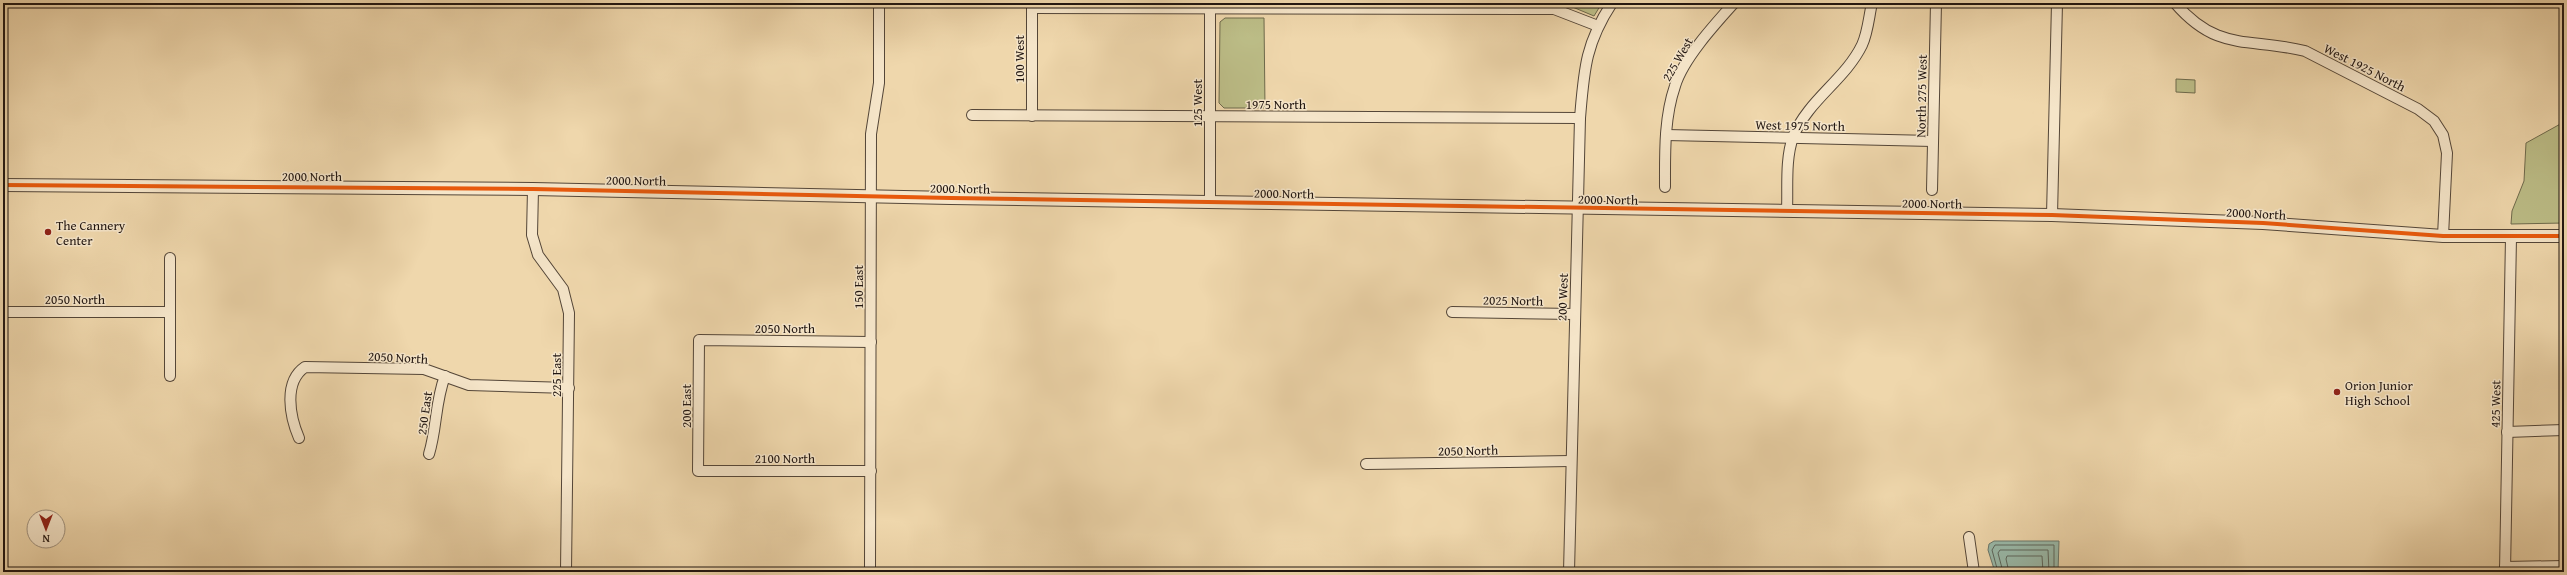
<svg xmlns="http://www.w3.org/2000/svg" width="2567" height="575" font-family="'Gentium Book Plus',serif">
<style>
.green{fill:#bcbd87;stroke:#6e6a4c}
.water{fill:#9abaaa;stroke:#6a786d}
.lines{fill:none;stroke-linecap:round;stroke-linejoin:round}
.shore{stroke:#5e685e;stroke-width:1}
.minor-casing{stroke:#544638;stroke-width:12}
.tertiary-casing{stroke:#544638;stroke-width:14}
.minor{stroke:#f5e5c9;stroke-width:10}
.tertiary{stroke:#f5e5c9;stroke-width:12}
.cycleway-casing{stroke:#f5e5c9;stroke-width:6}
.cycleway{stroke:#e8590c;stroke-width:4}
.poi-dot{fill:#8f2418;stroke:#f5e5c9;stroke-width:1.5}
.labels{text-anchor:middle;stroke-width:3;stroke-linejoin:round;paint-order:stroke}
.street-label{font-size:13px;fill:#211611;stroke:#f5e5c9}
.poi-label{font-size:13px;fill:#211611;stroke:#f5e5c9;text-anchor:start}
</style>
<rect width="100%" height="100%" fill="#efd7ac"/>
<filter id="stains"><feTurbulence type="fractalNoise" baseFrequency=".005" numOctaves="4"/><feColorMatrix values="0 0 0 0 .2 0 0 0 0 .09 0 0 0 0 .02 0 0 0 .5 -.17"/></filter>
<radialGradient id="worn" r=".72"><stop offset=".6" stop-color="#630" stop-opacity="0"/><stop offset="1" stop-color="#630" stop-opacity=".3"/></radialGradient>
<!-- green -->
<g class="green">
<path d="M1563,3H1602L1594,16Z"/>
<path d="M1225,18H1264L1265,108H1224L1219,103L1220,22Z"/>
<path d="M2176,79L2195,80V93L2176,92Z"/>
<path d="M2564,122V223L2511,224L2512,211L2524,181L2526,143Z"/>
</g>
<!-- water -->
<path class="water" d="M1994,541H2059L2058,572H1995L1988,550L1989,544Z"/>
<g class="lines">
<!-- shore -->
<g class="shore">
<path d="M1998,572L1992,550L1995,545H2054V572"/>
<path d="M2003,572L1998,553L2000,550H2048L2049,572"/>
<path d="M2009,572L2006,559L2007,556H2042L2043,572"/>
</g>
<defs>
<g id="minor">
<path d="M1210,3V202"/>
<path d="M2175,3C2218,53 2249,37 2305,51L2418,109L2434,121L2443,135L2447,153L2443,236"/>
<path d="M1032,8L1554,9L1598,26"/>
<path d="M972,115L1580,118"/>
<path d="M1032,116V3"/>
<path d="M1666,135L1933,141"/>
<path d="M1665,187C1665,153 1664,118 1675,86C1683,59 1715,24 1734,3"/>
<path d="M533,189L532,235L538,255L563,289L569,313L566,572"/>
<path d="M1932,190L1936,3"/>
<path d="M1787,210C1788,187 1785,160 1793,137C1808,100 1845,80 1862,45C1868,32 1869,16 1872,3"/>
<path d="M2052,215L2057,3"/>
<path d="M170,258V376"/>
<path d="M3,312H170"/>
<path d="M1452,312L1574,314"/>
<path d="M2507,432L2564,430"/>
<path d="M299,438C290,417 283,382 305,367L424,369L469,385L569,388"/>
<path d="M429,454C437,428 435,402 445,376"/>
<path d="M1366,464L1570,461"/>
<path d="M871,471H698L699,340L871,342"/>
<path d="M1969,537L1974,572"/>
<path d="M2505,567L2564,566"/>
<path d="M870,572L871,134L879,83V3"/>
<path d="M1569,572L1580,118C1584,71 1585,44 1612,3"/>
<path d="M2505,572L2511,237"/>
</g>
<path id="tertiary" d="M3,185L533,189L951,198L2052,215L2263,223L2443,236H2564"/>
</defs>
<!-- minor casing -->
<use href="#minor" class="minor-casing"/>
<!-- tertiary casing -->
<use href="#tertiary" class="tertiary-casing"/>
<!-- minor -->
<use href="#minor" class="minor"/>
<!-- tertiary -->
<use href="#tertiary" class="tertiary"/>
<defs>
<path id="cycleway" d="M3,185L533,189L951,198L2052,215L2263,223L2443,236H2564"/>
</defs>
<!-- cycleway casing -->
<use href="#cycleway" class="cycleway-casing"/>
<!-- cycleway -->
<use href="#cycleway" class="cycleway"/>
</g>
<!-- markers -->
<g class="poi-dot">
<circle cx="48" cy="232" r="4"/>
<circle cx="2337" cy="392" r="4"/>
</g>
<g class="labels">
<!-- street labels -->
<g class="street-label">
<text transform="translate(1019 59) rotate(-90)" y="5">100 West</text>
<text transform="translate(1677 59) rotate(-60)" y="5">225 West</text>
<text transform="translate(2365 67) rotate(27)" y="5">West 1925 North</text>
<text transform="translate(1921 96) rotate(-89)" y="5">North 275 West</text>
<text transform="translate(1197 103) rotate(-90)" y="5">125 West</text>
<text x="1276" y="109">1975 North</text>
<text transform="translate(1800 125) rotate(1)" y="5">West 1975 North</text>
<text x="312" y="181">2000 North</text>
<text transform="translate(636 180) rotate(1)" y="5">2000 North</text>
<text transform="translate(960 188) rotate(1)" y="5">2000 North</text>
<text transform="translate(1284 193) rotate(1)" y="5">2000 North</text>
<text transform="translate(1608 199) rotate(1)" y="5">2000 North</text>
<text transform="translate(1932 203) rotate(1)" y="5">2000 North</text>
<text transform="translate(2256 213) rotate(3)" y="5">2000 North</text>
<text transform="translate(858 287) rotate(-90)" y="5">150 East</text>
<text transform="translate(1562 297) rotate(-88)" y="5">200 West</text>
<text x="75" y="304">2050 North</text>
<text transform="translate(1513 300) rotate(1)" y="5">2025 North</text>
<text x="785" y="333">2050 North</text>
<text transform="translate(398 357) rotate(3)" y="5">2050 North</text>
<text transform="translate(556 375) rotate(-90)" y="5">225 East</text>
<text transform="translate(2495 404) rotate(-89)" y="5">425 West</text>
<text transform="translate(686 406) rotate(-90)" y="5">200 East</text>
<text transform="translate(424 413) rotate(-82)" y="5">250 East</text>
<text transform="translate(1468 450) rotate(-1)" y="5">2050 North</text>
<text x="785" y="463">2100 North</text>
</g>
<!-- poi labels -->
<g class="poi-label">
<text x="56" y="230">The Cannery<tspan x="56" dy="15">Center</tspan></text>
<text x="2345" y="390">Orion Junior<tspan x="2345" dy="15">High School</tspan></text>
</g>
</g>
<!-- margin -->
<rect width="2567" height="575" fill="none" stroke="#efd7ac" stroke-width="16"/>
<rect x="4" y="4" width="2559" height="567" fill="none" stroke="#211611" stroke-width="2"/>
<rect x="8" y="8" width="2551" height="559" fill="none" stroke="#211611"/>
<!-- north arrow -->
<g transform="translate(46 529) rotate(180)"><circle r="19" fill="#f5e5c9" stroke="#a0927f"/>
<path d="M0-3L7 15L0 10L-7 15Z" fill="#8f2418"/>
<text y="-6" font-size="11" font-weight="bold" text-anchor="middle" fill="#211611">N</text>
</g>
<rect width="100%" height="100%" filter="url(#stains)"/>
<rect width="100%" height="100%" fill="url(#worn)"/>
</svg>
